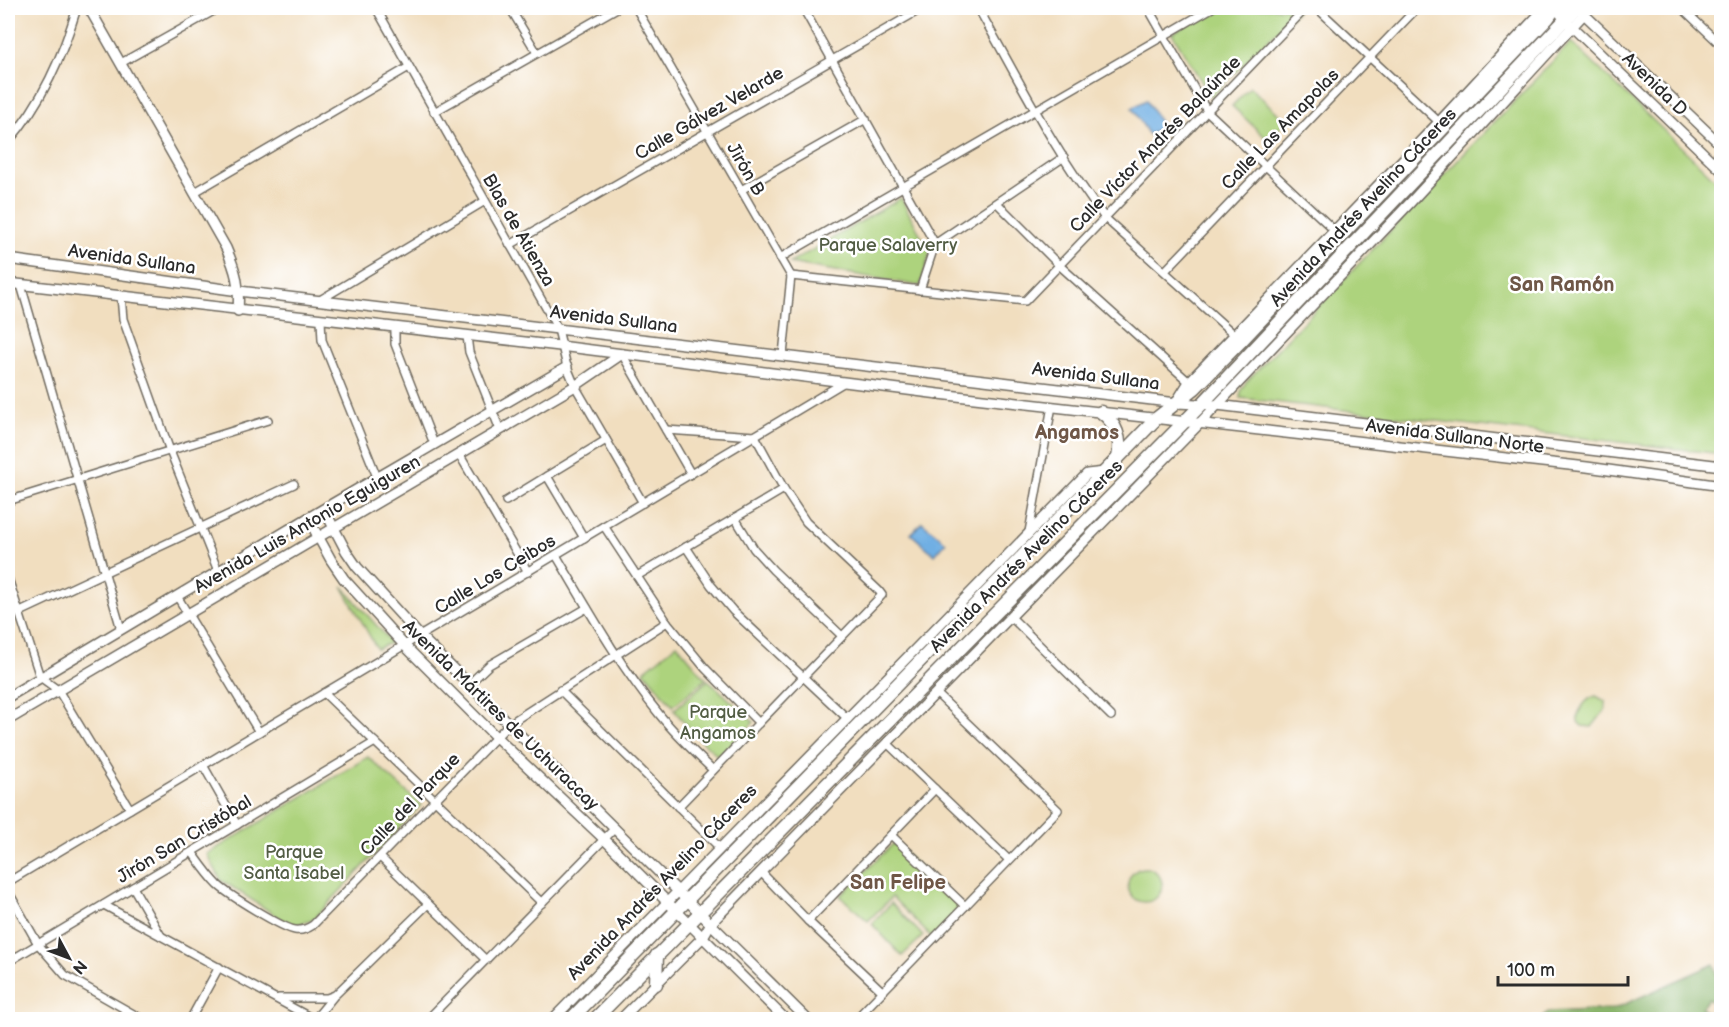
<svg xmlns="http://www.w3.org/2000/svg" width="1729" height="1027" font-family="'Balsamiq Sans',sans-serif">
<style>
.green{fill:#add37d;stroke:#6c7f54;stroke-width:1.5}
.forest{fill:#8ab56c;stroke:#5a704c;stroke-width:1.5}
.water{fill:#70afe3;stroke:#4e6d87;stroke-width:1.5}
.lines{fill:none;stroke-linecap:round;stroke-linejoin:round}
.street-casing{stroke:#706a5f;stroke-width:10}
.secondary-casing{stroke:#706a5f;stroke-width:12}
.highway-casing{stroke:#706a5f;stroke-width:15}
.street{stroke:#fff;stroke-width:7}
.secondary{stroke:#fff;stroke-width:9}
.highway{stroke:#fff;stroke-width:12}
.labels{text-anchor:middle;stroke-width:5;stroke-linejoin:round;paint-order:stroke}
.street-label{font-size:18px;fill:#2b2b2b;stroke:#fff}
.park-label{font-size:18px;fill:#525d44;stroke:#fff}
.neighbourhood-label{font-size:20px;font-weight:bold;fill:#6f5747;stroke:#fff}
</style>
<rect width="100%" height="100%" fill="#fff"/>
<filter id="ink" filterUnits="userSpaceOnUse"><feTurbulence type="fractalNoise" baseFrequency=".0167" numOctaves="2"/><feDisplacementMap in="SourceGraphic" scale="12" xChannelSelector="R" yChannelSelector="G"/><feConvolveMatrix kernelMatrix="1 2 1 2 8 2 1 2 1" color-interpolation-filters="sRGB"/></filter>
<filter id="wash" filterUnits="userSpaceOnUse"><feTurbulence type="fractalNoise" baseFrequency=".008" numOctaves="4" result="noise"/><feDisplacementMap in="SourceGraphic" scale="24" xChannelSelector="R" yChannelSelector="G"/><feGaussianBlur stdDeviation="1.35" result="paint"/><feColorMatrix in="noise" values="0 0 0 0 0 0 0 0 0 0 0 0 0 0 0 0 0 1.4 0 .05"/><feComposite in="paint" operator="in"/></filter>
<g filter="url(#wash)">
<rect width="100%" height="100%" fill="#f1debf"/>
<!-- green -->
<g class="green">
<path d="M1217,8H1300L1211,97L1172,33Z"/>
<path d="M1571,42L1721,185V454L1240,398L1241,390L1246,382Z"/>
<path d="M1250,87L1286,121L1268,140L1232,106Z"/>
<path d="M901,198L930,253L920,286L790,263Z"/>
<path d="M342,586L391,642H392L377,649Z"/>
<path d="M677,644L706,679L673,706L644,671Z"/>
<path d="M708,680L754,722L719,757L695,735L674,710Z"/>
<path d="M1596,696L1605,701V710L1592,727L1582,726L1578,722C1576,712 1586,698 1596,696Z"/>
<path d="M368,757L421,805L313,920L292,926L221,880L207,854Z"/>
<path d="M894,843L962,908L933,939L892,897L868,921L840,896Z"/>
<circle cx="1145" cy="885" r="17"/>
<path d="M891,903L923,936L902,956L872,924Z"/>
</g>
<!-- forest -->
<path class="forest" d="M1714,964L1721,985V996L1714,1004L1708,999L1701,1008L1707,1013L1701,1019H1541L1548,1012L1614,1009Z"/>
<!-- water -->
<g class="water">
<path d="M1146,100L1163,127L1149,135L1132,108Z"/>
<path d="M922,522L946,542L935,555L911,534Z"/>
</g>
</g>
<g filter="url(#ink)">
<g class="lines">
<defs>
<g id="street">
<path d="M376,8L558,329L567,367L575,386L643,503"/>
<path d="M510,8L537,53"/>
<path d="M636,8L791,276L783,355"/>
<path d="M803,8L935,244"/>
<path d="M978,8C1018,78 1055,153 1105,218L1237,337"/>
<path d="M1148,8L1207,111L1335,231"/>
<path d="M1317,8L1439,122"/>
<path d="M1682,8L1722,46"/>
<path d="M1584,14L1590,8"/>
<path d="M121,63L219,8"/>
<path d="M434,112L617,8"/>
<path d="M8,142C42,103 62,57 77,8"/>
<path d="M1712,162L1722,151"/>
<path d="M741,190L866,119"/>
<path d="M195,192L409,67"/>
<path d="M997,203L1059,265L1189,382"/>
<path d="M935,244L1064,157"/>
<path d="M510,245L923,8"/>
<path d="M780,258L1212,8"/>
<path d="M1165,271L1417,8"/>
<path d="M791,276L1025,301L1306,8"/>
<path d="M21,285L121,629"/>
<path d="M920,290L935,244"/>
<path d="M121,296L123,319L170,451L218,571"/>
<path d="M320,300L485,201"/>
<path d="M321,320L322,340L377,477"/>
<path d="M395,328V344L434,444"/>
<path d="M467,336L469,352L500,430"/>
<path d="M622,354L691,474"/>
<path d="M666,430L755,436L784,489L806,522L879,591L882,595L678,807"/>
<path d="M459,454L528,572"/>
<path d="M547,476L584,538"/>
<path d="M8,501L268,420"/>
<path d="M506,501L606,440"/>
<path d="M735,518L754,549L773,570L842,636"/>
<path d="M604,526L667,622L705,668L759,723"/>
<path d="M1029,532L1052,406"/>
<path d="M686,547L711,585L733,611L848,719"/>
<path d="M556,555C588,609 619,665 659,714C675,734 694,752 713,770"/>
<path d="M637,576L784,489"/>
<path d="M8,578L40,677L58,690L130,809"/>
<path d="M177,596L259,732"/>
<path d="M18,613L294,484"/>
<path d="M1011,617L1111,716"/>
<path d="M468,685L489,665L587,608"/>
<path d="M560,690L720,848"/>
<path d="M324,693L542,903"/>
<path d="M887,743L1009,860"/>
<path d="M203,765L237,825"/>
<path d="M891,835L965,906"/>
<path d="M192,852C200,863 208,875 218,885C229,895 282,928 295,930C302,931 307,929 313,925L509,724L667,622"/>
<path d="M380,857L486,960"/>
<path d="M761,872L808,921L882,991"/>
<path d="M8,882L843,383"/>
<path d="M133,887L161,936"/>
<path d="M8,891L38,944L65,975L144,1020"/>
<path d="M104,905L315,1020"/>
<path d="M808,921L935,789"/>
<path d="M8,962L375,742"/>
<path d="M279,998H327L335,995L428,904"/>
<path d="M315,1019L333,997"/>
<path d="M190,1020L219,967"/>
<path d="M427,1020L615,828"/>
<path d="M855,1020L1058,810L936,693"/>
</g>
<g id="secondary">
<path d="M89,8L226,248C236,271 240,285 238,311"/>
<path d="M1556,8L1565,20L1722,171"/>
<path d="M1581,10L1584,14L1722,146"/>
<path d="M8,259L239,291L1177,403L1217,405L1722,466"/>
<path d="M8,283L560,346L939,394L1587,467L1722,486"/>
<path d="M1179,398L1189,382L1439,122L1545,8"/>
<path d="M324,509L346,551L357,567L420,636L808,1020"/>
<path d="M308,518L331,560L344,579L404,645L496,737L604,839L786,1020"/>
<path d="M8,697L308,518L567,367"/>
<path d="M8,720L575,386L622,354"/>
<path d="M552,1020L1087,474L1105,472"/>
<path d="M620,1020L703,937L711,923L1200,423L1409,204L1584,14"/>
</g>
<g id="highway">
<path d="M1101,412C1117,424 1122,439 1118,458"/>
<path d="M656,984L657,955"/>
<path d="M570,1020L1157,418L1195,388L1241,341L1548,18L1555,8"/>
<path d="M594,1020L1203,403L1576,8"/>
</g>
</defs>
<!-- street casing -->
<use href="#street" class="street-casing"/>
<!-- secondary casing -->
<use href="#secondary" class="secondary-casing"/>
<!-- highway casing -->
<use href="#highway" class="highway-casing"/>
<!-- street -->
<use href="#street" class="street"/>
<!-- secondary -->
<use href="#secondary" class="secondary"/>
<!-- highway -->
<use href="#highway" class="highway"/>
</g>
</g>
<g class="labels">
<!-- street labels -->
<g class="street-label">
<text transform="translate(1655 84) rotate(44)" y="6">Avenida D</text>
<text transform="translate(709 113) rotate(-30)" y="6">Calle Gálvez Velarde</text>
<text transform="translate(1280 129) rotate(-46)" y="6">Calle Las Amapolas</text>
<text transform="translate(1155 144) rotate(-46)" y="6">Calle Víctor Andrés Balaúnde</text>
<text transform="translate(746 169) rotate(60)" y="6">Jirón B</text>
<text transform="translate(1363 207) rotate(-47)" y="6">Avenida Andrés Avelino Cáceres</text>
<text transform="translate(519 230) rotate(60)" y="6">Blas de Atienza</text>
<text transform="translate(132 259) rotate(8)" y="6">Avenida Sullana</text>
<text transform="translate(614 319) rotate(7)" y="6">Avenida Sullana</text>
<text transform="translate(1096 376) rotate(7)" y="6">Avenida Sullana</text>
<text transform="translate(1455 436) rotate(7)" y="6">Avenida Sullana Norte</text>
<text transform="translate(307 524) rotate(-30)" y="6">Avenida Luis Antonio Eguiguren</text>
<text transform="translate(1026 556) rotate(-45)" y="6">Avenida Andrés Avelino Cáceres</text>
<text transform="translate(495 574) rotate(-31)" y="6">Calle Los Ceibos</text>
<text transform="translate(501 715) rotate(44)" y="6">Avenida Mártires de Uchuraccay</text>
<text transform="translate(410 804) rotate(-46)" y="6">Calle del Parque</text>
<text transform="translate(184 839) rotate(-31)" y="6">Jirón San Cristóbal</text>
<text transform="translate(662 882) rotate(-46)" y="6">Avenida Andrés Avelino Cáceres</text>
</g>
<!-- park labels -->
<g class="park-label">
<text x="888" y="251">Parque Salaverry</text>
<text x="718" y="718">Parque<tspan x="718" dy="21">Angamos</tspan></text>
<text x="294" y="858">Parque<tspan x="294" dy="21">Santa Isabel</tspan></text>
</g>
<!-- neighbourhood labels -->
<g class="neighbourhood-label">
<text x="1562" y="291">San Ramón</text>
<text x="1077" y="439">Angamos</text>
<text x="898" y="889">San Felipe</text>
</g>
</g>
<!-- margin -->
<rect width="1729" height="1027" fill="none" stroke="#fff" stroke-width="30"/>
<!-- north arrow -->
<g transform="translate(69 958) rotate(131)" stroke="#ffffff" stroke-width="4.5" paint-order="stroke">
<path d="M0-4.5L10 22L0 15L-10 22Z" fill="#2b2b2b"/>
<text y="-9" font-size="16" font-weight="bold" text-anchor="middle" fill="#2b2b2b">N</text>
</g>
<!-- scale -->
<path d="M1498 976v9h130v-9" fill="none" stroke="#2b2b2b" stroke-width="3"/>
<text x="1507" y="976" font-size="18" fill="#2b2b2b" stroke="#ffffff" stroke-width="4.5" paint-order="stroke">100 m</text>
</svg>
